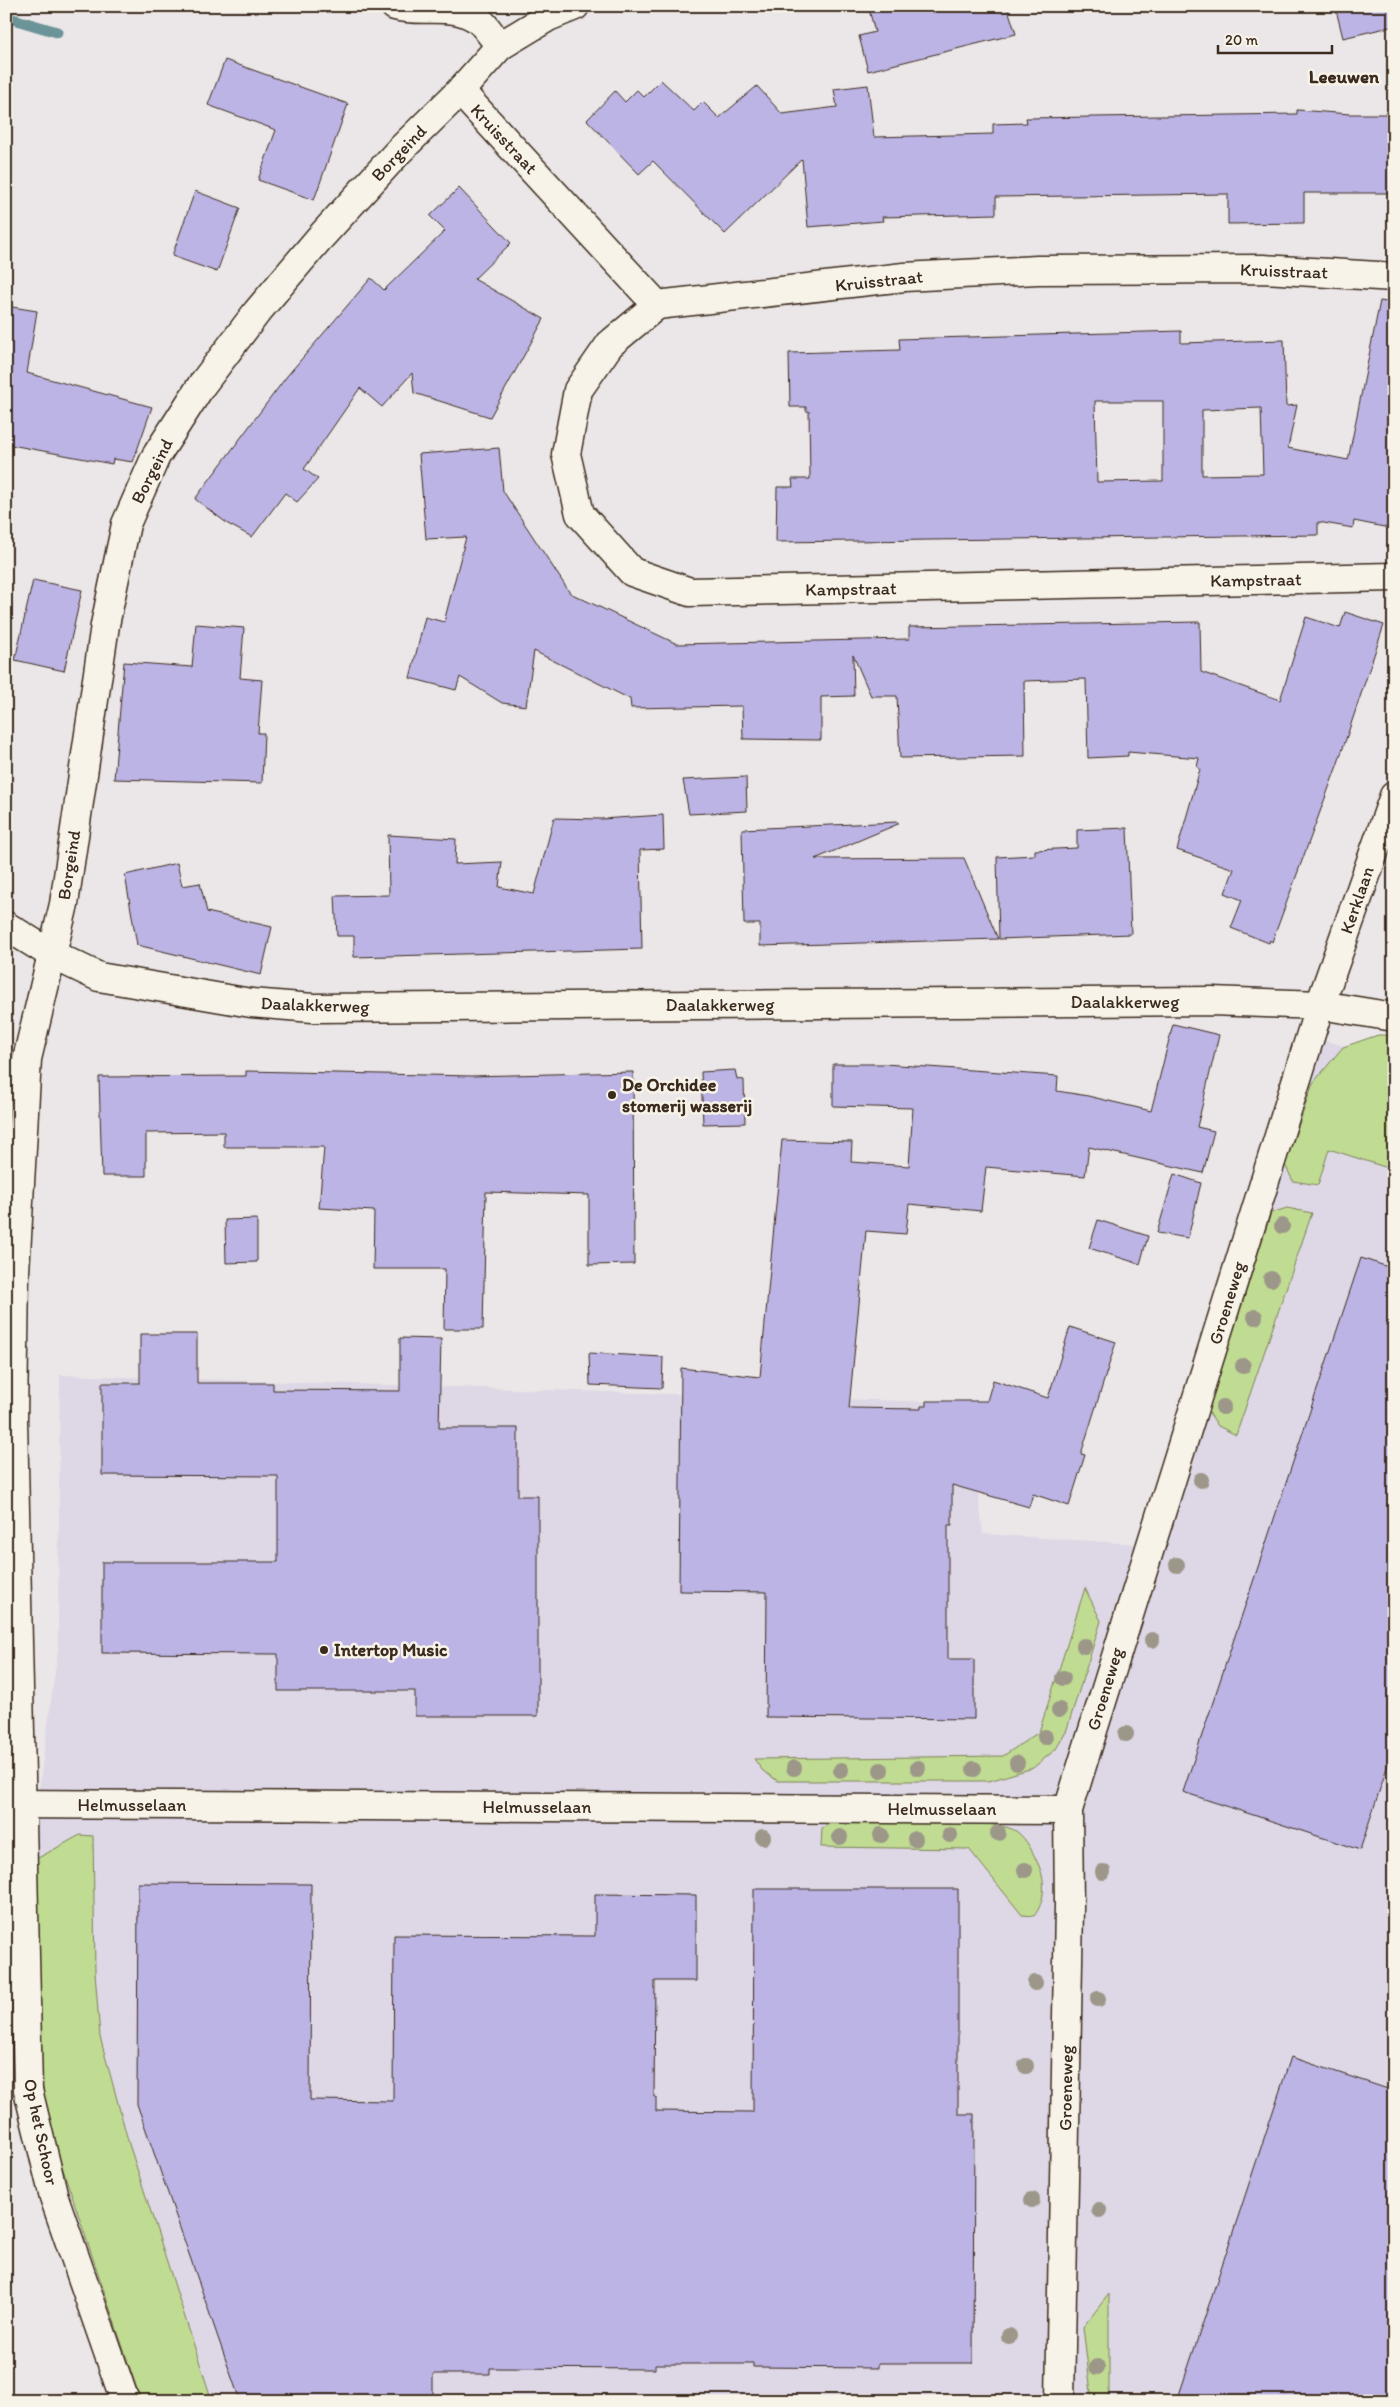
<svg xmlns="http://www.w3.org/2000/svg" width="1400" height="2407" font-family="Itim,sans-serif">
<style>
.built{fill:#ddd7e6}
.green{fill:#c0db92;stroke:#7e8258}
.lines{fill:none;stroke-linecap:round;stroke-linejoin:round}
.stream{stroke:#6b9497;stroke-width:11}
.building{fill:#bcb4e5;stroke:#3b2a1e;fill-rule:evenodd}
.street-casing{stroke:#3b2a1e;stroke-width:31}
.street{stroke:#f7f3e8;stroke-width:28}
.tree{fill:#9c9788}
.poi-dot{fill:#3b2a1e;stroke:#f7f3e8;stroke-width:2}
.labels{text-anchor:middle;stroke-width:5;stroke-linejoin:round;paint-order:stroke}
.street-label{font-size:18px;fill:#3b2a1e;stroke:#f7f3e8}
.poi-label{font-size:18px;font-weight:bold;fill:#3b2a1e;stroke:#f7f3e8;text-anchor:start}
.neighbourhood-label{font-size:19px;font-weight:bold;fill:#3b2a1e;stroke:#f7f3e8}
</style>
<rect width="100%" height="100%" fill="#ebe6e7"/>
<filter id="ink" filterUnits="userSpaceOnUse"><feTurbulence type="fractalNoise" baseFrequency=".02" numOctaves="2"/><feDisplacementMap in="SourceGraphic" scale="10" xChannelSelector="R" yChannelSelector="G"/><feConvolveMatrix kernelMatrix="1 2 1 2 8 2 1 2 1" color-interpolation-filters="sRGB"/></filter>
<g filter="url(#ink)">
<!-- built -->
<path class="built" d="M1321,1040L1394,1059V2401H141L29,1863L58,1650L60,1375L967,1403L983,1534L1165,1546Z"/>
<!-- green -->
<g class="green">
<path d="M1378,1035H1394V1170L1329,1149L1318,1185L1293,1181L1285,1165L1313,1083L1343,1047Z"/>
<path d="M1287,1208L1312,1213L1236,1435L1218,1426L1208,1411L1271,1213Z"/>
<path d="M1085,1588L1101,1621L1066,1732L1056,1749L1033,1768L989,1781H778L763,1771L754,1759L1003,1756L1039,1732Z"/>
<path d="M834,1821C867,1821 994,1817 1016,1831C1028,1840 1033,1853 1039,1866C1046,1882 1045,1902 1034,1916L1022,1915L969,1849L821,1847L822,1828Z"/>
<path d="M80,1835L93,1836L95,1972L100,2037L129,2144L212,2401H141L40,2101L29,1863Z"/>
<path d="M1109,2294V2401H1092L1083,2327Z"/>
</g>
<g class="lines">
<!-- stream -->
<path class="stream" d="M6,17L57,32"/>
</g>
<!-- building -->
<g class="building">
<path d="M868,6H1007L1016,34L868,71L859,36L875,32Z"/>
<path d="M1335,6H1394V26L1343,38Z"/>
<path d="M225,60L348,104L314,200L258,180L276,130L208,105Z"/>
<path d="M661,80L694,111L703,102L719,118L757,86L782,114L837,107L834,89L868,85L874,137L993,134V124L1027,123L1026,118L1297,114V110L1350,114H1391L1387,144H1394V193H1304V223L1228,224V194L996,197V214L882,217L883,221L808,227L802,159L725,234L653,161L639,174L587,120L615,91L625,102L637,90L644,97Z"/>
<path d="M459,188L511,243L474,279L544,319L490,417L414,393L412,373L382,407L360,388L304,469L318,479L297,502L285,493L252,537L228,524L195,499L287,376L371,278L384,290L445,231L430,216Z"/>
<path d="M195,191L240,208L217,272L172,256Z"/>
<path d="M1380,301L1394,303V529L1354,521L1353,528L1318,522V535L776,542L777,487H793L792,479H810L809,411H806V407H790L789,353L900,350L899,339L1181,331V343L1284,340L1286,406L1297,405L1288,448L1348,460ZM1095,401H1163V481L1097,482ZM1261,408L1263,474L1202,475V410Z"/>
<path d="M6,306L37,311L27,373L152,407L133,462L113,459L112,464L6,444Z"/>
<path d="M499,448L503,491L570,593L677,644L909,639V627L1200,622L1201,672L1280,700L1306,617L1340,628L1345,612L1384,625L1338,763L1272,942L1270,940L1269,943L1231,928L1242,900L1225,893L1234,869L1177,850L1200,769L1197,767L1199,758L1128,752V756L1088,758L1086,679L1024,681L1025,756L900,758L897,696H871L853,655L854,696L821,697V740L743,739L742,706L631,708L630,699L534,651L526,706L502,703L460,677L456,690L410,678L425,617L444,622L466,537L426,539L419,454Z"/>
<path d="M33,580L82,590L64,671L15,660Z"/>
<path d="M196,624L244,628L240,678L262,680L258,733H264L262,783L114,779L124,662L192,667Z"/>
<path d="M746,777L747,811L689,814L683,780Z"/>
<path d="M663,815L664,849L640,850L642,949L354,957V936H337L335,896L389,895L388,835L456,839L455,864L502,862L499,887L534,894L554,818L601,819Z"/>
<path d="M898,822V824L815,859L964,858L998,939L760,946V924H744L742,829Z"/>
<path d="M1127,828L1131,934L999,939L997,857L1035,855V850L1077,848V830Z"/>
<path d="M177,863L182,886L200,883L207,912L272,927L261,975L137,945L125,875Z"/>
<path d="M1173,1024L1219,1035L1197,1127L1214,1131L1203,1173L1089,1147L1085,1176L986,1167L981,1211L909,1204L906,1234L866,1231L849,1408L921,1409V1406H926V1401H987L993,1380L1048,1398L1070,1327L1116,1342L1081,1454L1085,1455L1069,1506L1033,1494L1029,1507L952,1485V1525H948V1659H974V1719L766,1717L767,1592L679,1591L681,1368L760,1377L782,1140L852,1142L851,1162L909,1166L913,1108L833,1106V1064H884L1058,1076L1057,1091L1088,1096L1151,1111Z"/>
<path d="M735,1070L737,1079L744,1080L745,1123L703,1124L701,1072Z"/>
<path d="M246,1071L471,1076L633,1072L634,1264L589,1265V1195L486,1192L483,1329H444L445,1269H373L374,1211L319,1208L324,1147H224V1132L146,1133V1176H102L99,1077L246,1076Z"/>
<path d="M1174,1174L1201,1183L1188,1238L1157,1233Z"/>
<path d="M257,1219V1262L226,1263L225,1220Z"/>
<path d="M1098,1220L1148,1236L1140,1264L1089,1248Z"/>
<path d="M1361,1258L1394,1269V1746L1360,1850L1183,1792Z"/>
<path d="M140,1334H197V1383H273V1390L400,1391V1338L441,1339L439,1428H518V1496H538V1716H415V1691H278V1654L102,1653V1562H278V1476L102,1475V1383H140Z"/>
<path d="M589,1353L663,1357L662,1388L590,1385Z"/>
<path d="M138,1883L311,1884L310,2100L393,2101L394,1935L595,1936V1894L696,1895V1981H655L654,2097H656V2111L753,2112L754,1889H958V2114H974L973,2363H878V2368L753,2367V2364H655V2369L490,2368V2374H433V2401H240L137,2104Z"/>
<path d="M1291,2057L1394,2091V2401H1177Z"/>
</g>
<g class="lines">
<defs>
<g id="street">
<path d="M395,6C424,14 456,0 481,22C488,29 494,39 500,46"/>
<path d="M460,91L657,305"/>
<path d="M657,305L610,344L578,390L566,454L580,514L632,572L690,592L1394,577"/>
<path d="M657,305L904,277L1037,270L1263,269L1394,277"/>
<path d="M6,926L53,955L99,977L251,1003L313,1008L1211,1001L1320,1005L1394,1017"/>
<path d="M6,1804L1068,1810"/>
<path d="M125,2401L54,2197L28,2090L13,1420L15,1272L27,1059L64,904L105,625L126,524L156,456L201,386L257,312L317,241L398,152L460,91L500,46L548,17L575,6"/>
<path d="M1060,2401L1069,1907L1068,1810L1320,1005L1394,796"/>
</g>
</defs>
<!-- street casing -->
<use href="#street" class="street-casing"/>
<!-- street -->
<use href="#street" class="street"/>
</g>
<!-- trees -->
<g class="tree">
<circle cx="1282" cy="1226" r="8"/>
<circle cx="1271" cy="1279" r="8"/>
<circle cx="1255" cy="1317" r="8"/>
<circle cx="1243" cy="1366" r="8"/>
<circle cx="1223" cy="1407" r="8"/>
<circle cx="1201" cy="1480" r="8"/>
<circle cx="1177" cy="1565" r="8"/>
<circle cx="1152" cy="1640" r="8"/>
<circle cx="1084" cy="1646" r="8"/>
<circle cx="1063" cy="1678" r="8"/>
<circle cx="1059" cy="1710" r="8"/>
<circle cx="1126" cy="1734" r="8"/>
<circle cx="1045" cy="1737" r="8"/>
<circle cx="1017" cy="1763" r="8"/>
<circle cx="794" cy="1768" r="8"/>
<circle cx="918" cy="1768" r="8"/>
<circle cx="974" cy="1769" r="8"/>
<circle cx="841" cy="1770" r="8"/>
<circle cx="881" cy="1770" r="8"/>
<circle cx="998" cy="1833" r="8"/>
<circle cx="881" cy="1835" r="8"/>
<circle cx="950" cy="1835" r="8"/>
<circle cx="763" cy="1837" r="8"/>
<circle cx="840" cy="1837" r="8"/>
<circle cx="915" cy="1839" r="8"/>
<circle cx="1025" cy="1870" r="8"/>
<circle cx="1103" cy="1872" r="8"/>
<circle cx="1035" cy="1983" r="8"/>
<circle cx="1098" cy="1999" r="8"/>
<circle cx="1026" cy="2066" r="8"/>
<circle cx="1032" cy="2200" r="8"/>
<circle cx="1099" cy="2210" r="8"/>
<circle cx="1009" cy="2336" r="8"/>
<circle cx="1097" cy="2367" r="8"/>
</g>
</g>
<!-- markers -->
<g class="poi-dot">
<circle cx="612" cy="1095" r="5"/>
<circle cx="324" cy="1650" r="5"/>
</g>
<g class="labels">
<!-- street labels -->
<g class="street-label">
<text transform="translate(504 139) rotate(47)" y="6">Kruisstraat</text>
<text transform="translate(399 153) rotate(-46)" y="6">Borgeind</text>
<text transform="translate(1284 271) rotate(2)" y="6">Kruisstraat</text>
<text transform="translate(879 281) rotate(-6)" y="6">Kruisstraat</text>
<text transform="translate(152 471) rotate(-63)" y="6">Borgeind</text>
<text transform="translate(1256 580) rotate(-1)" y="6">Kampstraat</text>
<text transform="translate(851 589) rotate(-1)" y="6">Kampstraat</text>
<text transform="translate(69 865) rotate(-81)" y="6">Borgeind</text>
<text transform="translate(1357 900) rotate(-71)" y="6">Kerklaan</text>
<text x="1125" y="1008">Daalakkerweg</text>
<text transform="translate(315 1005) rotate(2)" y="6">Daalakkerweg</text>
<text x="720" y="1011">Daalakkerweg</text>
<text transform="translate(1227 1303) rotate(-73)" y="6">Groeneweg</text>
<text transform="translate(1105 1689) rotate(-73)" y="6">Groeneweg</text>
<text x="132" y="1811">Helmusselaan</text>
<text x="537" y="1813">Helmusselaan</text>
<text x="942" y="1815">Helmusselaan</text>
<text transform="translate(1066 2088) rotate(-89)" y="6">Groeneweg</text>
<text transform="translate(41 2132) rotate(78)" y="6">Op het Schoor</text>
</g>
<!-- poi labels -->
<g class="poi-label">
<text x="622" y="1091">De Orchidee<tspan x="622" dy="21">stomerij wasserij</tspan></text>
<text x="334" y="1656">Intertop Music</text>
</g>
<!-- neighbourhood labels -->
<g class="neighbourhood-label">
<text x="1344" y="83">Leeuwen</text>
</g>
</g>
<!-- margin -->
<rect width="1400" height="2407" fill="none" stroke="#f7f3e8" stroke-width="25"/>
<rect x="12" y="12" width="1375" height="2382" fill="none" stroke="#3b2a1e" stroke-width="2" filter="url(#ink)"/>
<!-- scale -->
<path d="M1218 45v8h114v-8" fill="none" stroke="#3b2a1e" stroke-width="2.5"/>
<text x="1225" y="45" font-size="15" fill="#3b2a1e" stroke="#f7f3e8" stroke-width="4" paint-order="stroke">20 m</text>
</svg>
